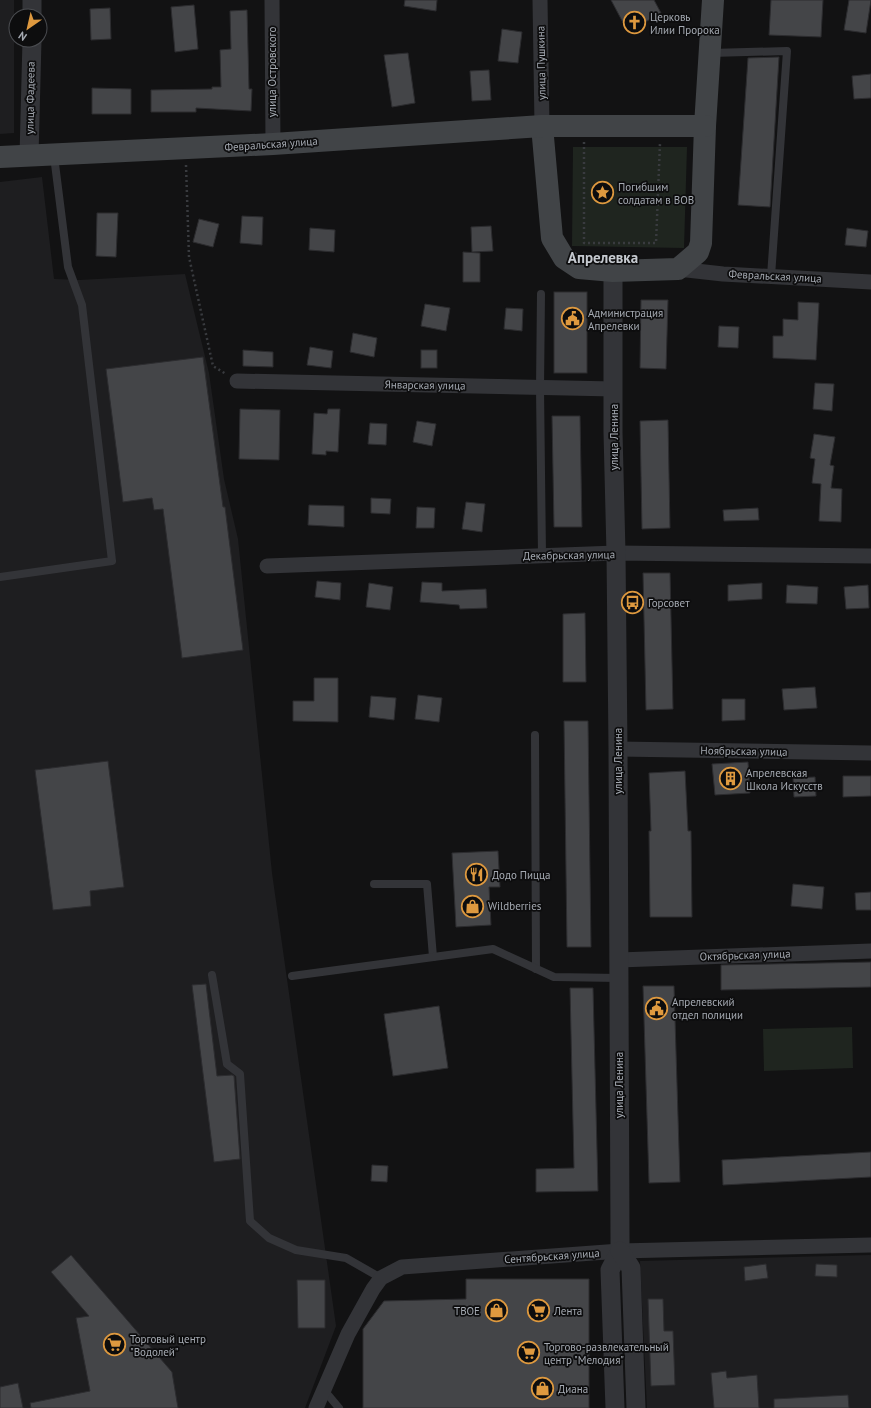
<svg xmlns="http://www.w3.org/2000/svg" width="871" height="1408" font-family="'PT Sans',sans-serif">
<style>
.built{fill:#1e1e20}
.green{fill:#1f251f}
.building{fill:#444548;stroke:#2c2c2f}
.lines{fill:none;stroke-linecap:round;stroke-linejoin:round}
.path{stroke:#393b3f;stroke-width:2.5;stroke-dasharray:2 3;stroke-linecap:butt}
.service{stroke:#333438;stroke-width:8}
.minor{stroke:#333438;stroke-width:15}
.tertiary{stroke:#333438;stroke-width:19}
.secondary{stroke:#414447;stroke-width:22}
.labels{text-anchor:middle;stroke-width:3.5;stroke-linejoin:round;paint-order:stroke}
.poi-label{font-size:11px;fill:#a5aab2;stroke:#0d0d0e;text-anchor:start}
.street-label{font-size:11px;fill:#a5aab2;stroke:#0d0d0e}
.district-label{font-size:15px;font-weight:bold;fill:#c5c9cf;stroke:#0d0d0e}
</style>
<rect width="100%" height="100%" fill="#121213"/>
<!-- built -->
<g class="built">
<path d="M0,0H14V133L0,134Z"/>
<path d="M42,177L54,279L80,280L185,274L209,373L224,479L238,539L272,873L336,1326L305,1408H0V182Z"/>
<path d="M871,1255V1408H647L640,1261Z"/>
</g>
<!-- green -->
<g class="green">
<path d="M573,147H687L684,248L572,246Z"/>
<path d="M852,1027L853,1068L764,1071L763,1029Z"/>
</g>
<!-- building -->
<g class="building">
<path d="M405,0H437L436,11L404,6Z"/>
<path d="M611,0H654L661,13L628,32Z"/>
<path d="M771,0H823L821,37L769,35Z"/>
<path d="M849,0H871L866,33L844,30Z"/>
<path d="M194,5L198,49L175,52L171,7Z"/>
<path d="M110,8L111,39L91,40L90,9Z"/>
<path d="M247,10L249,89H252L251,111L196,108V112H151V90L212,89V87H221L220,50L231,49L230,11Z"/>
<path d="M502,29L522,32L518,63L498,61Z"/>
<path d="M408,53L415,103L392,107L384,55Z"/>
<path d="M779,57L770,207L738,205L748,58Z"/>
<path d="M489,70L491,100L472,101L470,71Z"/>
<path d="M871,74V98L854,99L852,76Z"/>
<path d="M92,88L131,89V114H92Z"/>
<path d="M97,213H118L116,257L96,256Z"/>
<path d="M242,216L263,217L262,245L240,243Z"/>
<path d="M199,219L219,224L213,247L193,242Z"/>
<path d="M491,226L493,251L472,252L471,227Z"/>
<path d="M310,228L335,230L334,252L309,250Z"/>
<path d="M847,228L868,231L866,247L845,245Z"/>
<path d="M463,252L480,253V282H463Z"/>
<rect x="554" y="292" width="33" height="81"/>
<path d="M641,300H668L666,369L640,368Z"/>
<path d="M798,302L819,303L816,360L773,358V336H783V319L798,320Z"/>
<path d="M425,304L450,308L446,331L421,326Z"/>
<path d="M506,308L523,309L522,331L504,329Z"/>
<path d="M719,326L739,327L738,348L718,347Z"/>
<path d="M353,333L377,338L374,357L350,352Z"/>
<path d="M310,347L333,351L331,368L307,365Z"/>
<path d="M243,350L273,352V367L243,366Z"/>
<rect x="421" y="350" width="16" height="18"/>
<path d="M203,357L223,507H225L243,650L182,658L163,509L154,510L152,498L123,502L106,369Z"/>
<path d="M815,383L834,384L832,411L813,409Z"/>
<path d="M240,409L280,410L279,460L239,459Z"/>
<path d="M328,409H340L338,452L326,451V455L312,454L314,413L327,414Z"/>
<path d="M552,416H580L582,527H554Z"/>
<path d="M668,420L670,528L642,529L640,421Z"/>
<path d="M417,421L436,424L432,446L413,442Z"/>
<path d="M370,423L387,424L386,445L368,444Z"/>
<path d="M814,434L835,437L830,465L834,466L831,488L842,489L841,522L819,521L821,484L812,483L815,459L810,458Z"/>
<path d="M371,498L391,499L390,514L371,513Z"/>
<path d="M466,502L485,504L482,532L462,529Z"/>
<path d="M309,505L344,506V527L308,525Z"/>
<path d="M417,507L435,508L434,528H416Z"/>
<path d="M758,508L759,520L724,521L723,510Z"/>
<path d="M643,573H670L673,709L646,710Z"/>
<path d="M317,581L341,583L340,600L315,597Z"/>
<path d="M422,582L442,583V591L486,589L487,608L460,609L459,605L420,602Z"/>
<path d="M369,583L393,587L390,610L366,607Z"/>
<path d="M762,583V599L728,601V585Z"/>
<path d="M787,585L818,587L817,604L786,603Z"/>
<path d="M868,585L869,608L846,609L844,587Z"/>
<path d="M585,613L586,682H563V614Z"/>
<path d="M314,678H338V722L293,721V701H314Z"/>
<path d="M815,687L817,708L784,710L782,689Z"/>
<path d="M418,695L442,698L439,722L415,719Z"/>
<path d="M371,696L396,698L394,720L369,717Z"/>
<path d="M722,699H745V720L722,721Z"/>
<path d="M564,721H588L591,947H567Z"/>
<path d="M108,761L124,887L90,891L91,906L53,910L35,770Z"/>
<path d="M748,762L750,793L715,795L712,764Z"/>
<path d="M685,771L688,831H691L692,917H650L649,831H651L649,773Z"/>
<path d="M843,776H871V796L843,797Z"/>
<path d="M815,777L816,796L794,797L793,778Z"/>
<path d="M498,851L500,887H489L491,925L456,927L452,853Z"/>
<path d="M793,884L824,887L822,909L791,906Z"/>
<path d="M871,892V910H856L855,893Z"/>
<path d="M871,962V987L721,990V965Z"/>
<path d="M206,984L217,1076L232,1075L234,1076L240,1159L214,1162L192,985Z"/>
<path d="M643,986H674L680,1182L649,1183Z"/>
<path d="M570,988H593L598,1191L536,1192V1169L574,1168Z"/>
<path d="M439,1006L448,1068L393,1076L384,1014Z"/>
<path d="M871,1152V1177L723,1185L722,1160Z"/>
<path d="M372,1165L388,1166L387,1182L371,1181Z"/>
<path d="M71,1255L172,1372L178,1408H31L30,1403L90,1391L76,1318L89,1316L51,1272Z"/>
<path d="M766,1264L768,1278L745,1281L744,1267Z"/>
<path d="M816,1264L837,1265V1277L815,1276Z"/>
<path d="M466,1279H589V1408H363V1329L384,1301L466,1299Z"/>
<path d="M297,1280H325V1328H298Z"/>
<path d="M648,1299H663L664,1331H673L675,1385L651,1386Z"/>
<path d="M726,1371L727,1378L757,1375L759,1408H714L711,1373Z"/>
<path d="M18,1383L23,1408H0V1387Z"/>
<path d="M848,1395L849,1408H774V1399Z"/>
</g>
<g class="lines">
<!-- path -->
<g class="path">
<path d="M584,142V243H656L660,143"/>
<path d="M186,165L189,257L213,366L226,374"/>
</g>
<!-- service -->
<g class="service">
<path d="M711,53L787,51L771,276"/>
<path d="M541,294L540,388L542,555"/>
<path d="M0,577L112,561L82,305L68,267L54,156"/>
<path d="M535,735L536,969"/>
<path d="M374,884H427L433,957"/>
<path d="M212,975L227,1064L240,1074L250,1221L269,1238L296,1250L346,1258L381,1278"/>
<path d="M292,976L493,949L554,977L619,978"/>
<path d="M324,1390L339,1408"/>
</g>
<!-- minor -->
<g class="minor">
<path d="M272,0L273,144"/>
<path d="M540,0L542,126"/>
<path d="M678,269L723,274L871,282"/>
<path d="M237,381L614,389"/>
<path d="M267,566L616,553L871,556"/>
<path d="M618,749L871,753"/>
<path d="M619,960L871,951"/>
<path d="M316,1408L348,1334L373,1289L381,1278L402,1267L620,1251L871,1245"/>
</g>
<!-- tertiary -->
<g class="tertiary">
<path d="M32,16V0"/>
<path d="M29,156L32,40"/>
<path d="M613,271V432L616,553L618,749L620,1239V1251L610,1270L615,1408"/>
<path d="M620,1251L631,1268L636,1408"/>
</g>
<!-- secondary -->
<g class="secondary">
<path d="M542,126L552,238L564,258L579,268L613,271L678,269L698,252L701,243L705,126L713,0"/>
<path d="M0,157L273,144L542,126H705"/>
</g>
</g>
<!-- icons -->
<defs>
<symbol id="church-ring" viewBox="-11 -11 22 22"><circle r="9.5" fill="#0d0d0e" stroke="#de993f" stroke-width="1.5"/><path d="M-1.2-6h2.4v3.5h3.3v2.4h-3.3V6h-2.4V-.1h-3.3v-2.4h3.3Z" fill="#de993f"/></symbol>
<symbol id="sight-ring" viewBox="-11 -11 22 22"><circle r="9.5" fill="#0d0d0e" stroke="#de993f" stroke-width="1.5"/><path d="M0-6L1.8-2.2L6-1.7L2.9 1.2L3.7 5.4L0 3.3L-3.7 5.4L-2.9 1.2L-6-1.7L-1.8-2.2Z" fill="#de993f"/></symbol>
<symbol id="civic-ring" viewBox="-11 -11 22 22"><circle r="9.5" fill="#0d0d0e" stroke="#de993f" stroke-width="1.5"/><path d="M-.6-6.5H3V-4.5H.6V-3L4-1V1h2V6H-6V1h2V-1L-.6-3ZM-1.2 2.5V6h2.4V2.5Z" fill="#de993f"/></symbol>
<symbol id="bus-ring" viewBox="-11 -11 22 22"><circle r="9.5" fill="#0d0d0e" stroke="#de993f" stroke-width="1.5"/><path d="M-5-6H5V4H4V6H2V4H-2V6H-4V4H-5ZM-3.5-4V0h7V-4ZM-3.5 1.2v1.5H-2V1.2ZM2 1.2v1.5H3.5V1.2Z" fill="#de993f"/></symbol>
<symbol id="building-ring" viewBox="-11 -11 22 22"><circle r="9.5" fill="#0d0d0e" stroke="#de993f" stroke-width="1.5"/><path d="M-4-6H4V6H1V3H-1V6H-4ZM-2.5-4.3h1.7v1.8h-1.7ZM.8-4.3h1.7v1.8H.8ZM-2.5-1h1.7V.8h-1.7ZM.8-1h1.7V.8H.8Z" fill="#de993f"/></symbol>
<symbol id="restaurant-ring" viewBox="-11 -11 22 22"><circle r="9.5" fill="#0d0d0e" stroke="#de993f" stroke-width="1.5"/><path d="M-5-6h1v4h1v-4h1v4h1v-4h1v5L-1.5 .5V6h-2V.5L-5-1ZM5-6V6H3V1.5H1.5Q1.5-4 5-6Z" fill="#de993f"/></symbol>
<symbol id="shop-ring" viewBox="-11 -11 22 22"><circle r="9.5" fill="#0d0d0e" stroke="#de993f" stroke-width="1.5"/><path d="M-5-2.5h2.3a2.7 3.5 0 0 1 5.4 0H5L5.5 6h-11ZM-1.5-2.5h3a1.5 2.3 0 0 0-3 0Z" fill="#de993f"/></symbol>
<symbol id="supermarket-ring" viewBox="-11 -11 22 22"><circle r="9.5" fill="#0d0d0e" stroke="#de993f" stroke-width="1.5"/><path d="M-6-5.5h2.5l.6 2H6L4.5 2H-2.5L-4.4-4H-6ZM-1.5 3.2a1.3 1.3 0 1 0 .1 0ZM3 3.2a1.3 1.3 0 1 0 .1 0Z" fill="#de993f"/></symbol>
</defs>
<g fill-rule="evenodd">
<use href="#church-ring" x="622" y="10" width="25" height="25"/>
<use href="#sight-ring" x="590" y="180" width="25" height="25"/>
<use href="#civic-ring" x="560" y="306" width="25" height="25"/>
<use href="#bus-ring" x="620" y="590" width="25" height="25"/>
<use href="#building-ring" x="718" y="766" width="25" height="25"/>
<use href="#restaurant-ring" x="464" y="862" width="25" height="25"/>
<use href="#shop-ring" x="460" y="894" width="25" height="25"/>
<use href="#civic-ring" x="644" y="996" width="25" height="25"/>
<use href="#shop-ring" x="484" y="1298" width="25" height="25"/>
<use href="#supermarket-ring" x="526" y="1298" width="25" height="25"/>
<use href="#supermarket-ring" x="102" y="1332" width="25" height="25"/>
<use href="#supermarket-ring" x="516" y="1340" width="25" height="25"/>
<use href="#shop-ring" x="530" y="1376" width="25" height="25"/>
</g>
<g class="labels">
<!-- poi labels -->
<g class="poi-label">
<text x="650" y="21">Церковь<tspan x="650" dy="13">Илии Пророка</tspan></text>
<text x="618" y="191">Погибшим<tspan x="618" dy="13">солдатам в ВОВ</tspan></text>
<text x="588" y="317">Администрация<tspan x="588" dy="13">Апрелевки</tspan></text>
<text x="648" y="607">Горсовет</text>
<text x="746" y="777">Апрелевская<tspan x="746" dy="13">Школа Искусств</tspan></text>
<text x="492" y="879">Додо Пицца</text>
<text x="488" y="910">Wildberries</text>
<text x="672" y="1006">Апрелевский<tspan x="672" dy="13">отдел полиции</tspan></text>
<text x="480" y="1315" text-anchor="end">ТВОЕ</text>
<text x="554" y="1315">Лента</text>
<text x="130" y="1343">Торговый центр<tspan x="130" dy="13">"Водолей"</tspan></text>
<text x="544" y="1351">Торгово-развлекательный<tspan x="544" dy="13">центр "Мелодия"</tspan></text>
<text x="558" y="1393">Диана</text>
</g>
<!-- street labels -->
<g class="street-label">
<text transform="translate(541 63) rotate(-91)" y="4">улица Пушкина</text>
<text transform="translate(272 72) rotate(-90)" y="4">улица Островского</text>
<text transform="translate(30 98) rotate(-89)" y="4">улица Фадеева</text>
<text transform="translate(271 144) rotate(-4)" y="4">Февральская улица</text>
<text transform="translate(775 276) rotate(3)" y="4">Февральская улица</text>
<text transform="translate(425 385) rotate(1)" y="4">Январская улица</text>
<text transform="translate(614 437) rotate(-90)" y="4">улица Ленина</text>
<text transform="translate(569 555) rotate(-1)" y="4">Декабрьская улица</text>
<text transform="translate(744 751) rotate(1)" y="4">Ноябрьская улица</text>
<text transform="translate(618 761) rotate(-90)" y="4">улица Ленина</text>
<text transform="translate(745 955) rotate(-2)" y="4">Октябрьская улица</text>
<text transform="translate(619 1085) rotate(-90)" y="4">улица Ленина</text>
<text transform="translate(552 1256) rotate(-4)" y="4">Сентябрьская улица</text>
</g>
<!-- district labels -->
<g class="district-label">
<text x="603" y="263">Апрелевка</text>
</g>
</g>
<!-- north arrow -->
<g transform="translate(28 28) rotate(214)"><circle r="19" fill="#0d0d0e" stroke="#4a4c50"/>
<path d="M0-3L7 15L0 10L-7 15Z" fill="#de993f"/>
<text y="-6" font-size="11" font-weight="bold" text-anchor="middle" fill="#a5aab2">N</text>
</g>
</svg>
